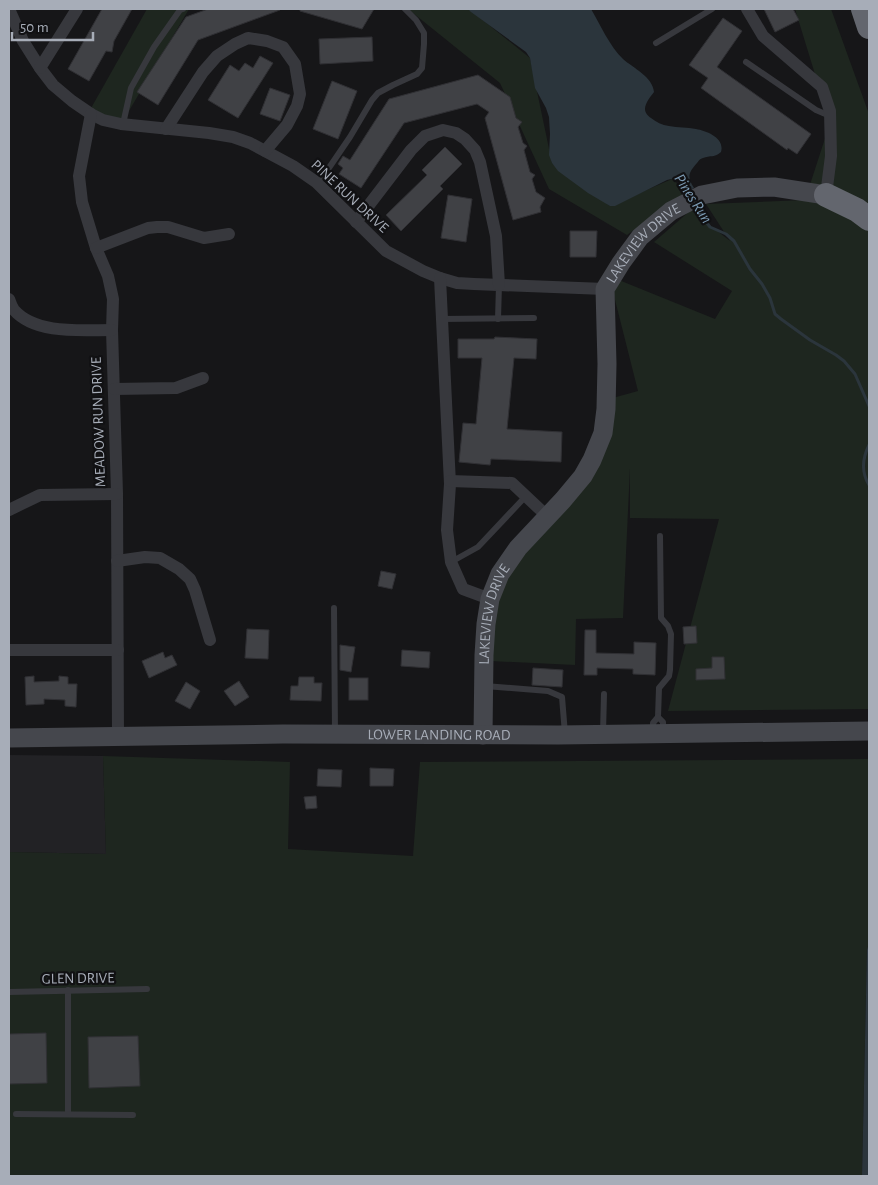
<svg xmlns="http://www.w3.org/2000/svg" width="878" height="1185" font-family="'Alegreya Sans',sans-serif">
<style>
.built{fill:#222225}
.green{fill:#1e261f}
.water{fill:#2b353c}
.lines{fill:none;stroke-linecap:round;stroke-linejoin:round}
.stream{stroke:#2b353c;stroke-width:3}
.building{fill:#404145;stroke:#303034}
.lane{stroke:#37383d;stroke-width:6}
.street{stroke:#37383d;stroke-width:12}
.secondary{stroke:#45474d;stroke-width:19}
.highway{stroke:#63666e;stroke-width:24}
.labels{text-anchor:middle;stroke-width:4.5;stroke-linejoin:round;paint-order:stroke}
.street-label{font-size:15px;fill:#a7adb8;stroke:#111113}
.water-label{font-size:16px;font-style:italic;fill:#7d9cb5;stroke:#111113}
</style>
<rect width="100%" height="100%" fill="#161618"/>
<!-- built -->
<path class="built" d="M9,755L103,756L106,854L9,852Z"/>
<!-- green -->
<g class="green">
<path d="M147,9H189L123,121L90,110Z"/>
<path d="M408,9H469L530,58L552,163L610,206L672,179L686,192L627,235L549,189L500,83Z"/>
<path d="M795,9H831L869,114V709L668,711L719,519L630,518V468L623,618L576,619L575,665L491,661L490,599L583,476L609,399L638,391L609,276L715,319L732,291L654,242L691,210L730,241L706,204L805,200L830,123Z"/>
<path d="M103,756L290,762L288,849L413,856L420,762L869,759V943L867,950L862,1176H9V852L106,854Z"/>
</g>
<!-- water -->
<g class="water">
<path d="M468,9H591C600,24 610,47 623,59C633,68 653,77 654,92C651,96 645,103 645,109C645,113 648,116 651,118C656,122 662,125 669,126C678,128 687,127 696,129C707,131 725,138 721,152C715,158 710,155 703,158C699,159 699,161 697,163C688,173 687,177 694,188L686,192C682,181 680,176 667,180L615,206H610L588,193L558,171L552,163L549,155L550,134L549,117L546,108L535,88L530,58L526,52L471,12Z"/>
<path d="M869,943V1176H862L867,950Z"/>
</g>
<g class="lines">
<!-- stream -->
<g class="stream">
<path d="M697,206L703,218L710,227L726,234L734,241L750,269L762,284L770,298L775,314L781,319L810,340L836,355L844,361L855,374L869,406"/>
<path d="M869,445C862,459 861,472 869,485"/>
</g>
</g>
<!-- building -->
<g class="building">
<path d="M102,9H132L114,41L112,52L106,51L89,81L68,69Z"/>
<path d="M208,9H280V10L198,40L158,105L137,92L186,17Z"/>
<path d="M300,9H374L362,29L300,11Z"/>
<path d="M764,9H793L799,20L775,32Z"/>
<path d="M723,18L742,31L717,67L811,134L797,154L788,148L787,150L701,88L708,78L689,65Z"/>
<path d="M372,37L373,61L320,64L319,39Z"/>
<path d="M260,56L273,63L238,118L208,100L230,65L239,71L245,63L253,68Z"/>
<path d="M478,75L510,97L516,118L522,122L518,127L523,143L527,146L524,150L530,172L535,175L532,179L536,192L545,198L540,207L541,212L513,220L485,118L489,112L477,104L404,123L361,188L339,174L343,168L338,164L343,156L350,160L389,99Z"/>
<path d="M332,81L357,91L338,139L313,129Z"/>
<path d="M270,88L290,95L280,121L260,114Z"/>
<path d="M445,147L462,164L440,186L443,189L401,231L386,215L427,175L422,170Z"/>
<path d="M448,195L472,199L466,242L441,238Z"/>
<path d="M570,231H597L596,257H570Z"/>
<path d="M495,337L537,339L536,359L514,358L507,429L562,432L561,462L491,459L490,465L459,462L463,423L476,424L482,358H458V339H494Z"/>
<path d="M381,571L396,574L392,589L378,586Z"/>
<path d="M696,626L697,643L684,644L683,627Z"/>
<path d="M247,629L269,630L268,659L245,658Z"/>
<path d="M585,630H596V653L634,654V642L656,643L655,675L633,674V669L597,668V675H584Z"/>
<path d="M340,645L355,647L351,672L340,670Z"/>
<path d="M402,650L430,652L429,668L401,666Z"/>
<path d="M163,652L165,658L172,655L177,665L149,678L142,661Z"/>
<path d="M712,657H724L725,679L696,680V669L712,668Z"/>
<path d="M533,668L563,670L562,687L532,685Z"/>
<path d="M34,676V682L59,681V676L68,677V684H77L76,707L65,706V700L44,699V704L26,705L25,677Z"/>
<path d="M299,677H314V683H322L321,701L290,700L291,686H298Z"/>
<rect x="349" y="678" width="19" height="22"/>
<path d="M239,681L249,697L235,706L224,691Z"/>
<path d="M186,682L200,691L190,709L175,701Z"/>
<path d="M370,768L394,769L393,786H370Z"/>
<path d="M318,769L342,770L341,787L317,786Z"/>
<path d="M316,796L317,808L306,809L304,797Z"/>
<path d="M46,1033L47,1083L9,1084V1034Z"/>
<path d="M138,1036L140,1086L89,1088L88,1037Z"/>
</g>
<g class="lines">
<!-- lane -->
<g class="lane">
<path d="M656,43L712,9"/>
<path d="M746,62L816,110L830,116"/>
<path d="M123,124L131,88L154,47L180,10L183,9"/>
<path d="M318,184L350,137L372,100L378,93L393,85L417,74L422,68L424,44V33L416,20L405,9"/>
<path d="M442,319L534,318"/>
<path d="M498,319L499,285"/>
<path d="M451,562L478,547L526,496"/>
<path d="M334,608L335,733"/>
<path d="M485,686L548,691L562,697L565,734"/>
<path d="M658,717L659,688L669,676L670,670L671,634L668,626L661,618L660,536"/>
<path d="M653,731V723L658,717L663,722V732"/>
<path d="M603,733L604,694"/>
<path d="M68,990V1114"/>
<path d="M9,992L147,989"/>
<path d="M16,1114L133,1115"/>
</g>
<!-- street -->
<g class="street">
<path d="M9,9L23,41L40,68L53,85L72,101L91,114L103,120L121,124L209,133L233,137L250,143L293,166L316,182L386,251L423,271L440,278L457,283L474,284L605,289"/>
<path d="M747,9L763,36L822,87L830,111L831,156L826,195"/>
<path d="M40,68L77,9"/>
<path d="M91,114L79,176L82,202L96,248L108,276L113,299L112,330L117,494L118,736"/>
<path d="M166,129L203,72L217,56L235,44L248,38L267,41L283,47L295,64L300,94L297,106L287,125L265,151"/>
<path d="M356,222L411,150L425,136L443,130L456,133L465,139L475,150L480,162L496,236L499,285"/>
<path d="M96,248L148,228L157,227H168L204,238L229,234"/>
<path d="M440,278L450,484L447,530L451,562L463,589L490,599"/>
<path d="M9,299C10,302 12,307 14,310C36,335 82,330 112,330"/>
<path d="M114,389L176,388L203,378"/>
<path d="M450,481L512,483L548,517"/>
<path d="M9,510L40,495L117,494"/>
<path d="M117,561L145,557L160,558L179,569L190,579L195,590L210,640"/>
<path d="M9,650H118"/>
</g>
<!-- secondary -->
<g class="secondary">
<path id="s1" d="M483,735L484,655L486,624L490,599L500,574L518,548L563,500L583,476L592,460L603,433L606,409L607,364L605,289L621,263L640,237L671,211L702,195L737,188L774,187L826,195"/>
<path id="s2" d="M9,738L283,734L558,735L869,731"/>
</g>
<!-- highway -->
<g class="highway">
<path d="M863,9L869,27"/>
<path d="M826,195L857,210L869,219"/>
</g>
</g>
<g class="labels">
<!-- street labels -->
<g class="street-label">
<text transform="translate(350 196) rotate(43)" y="5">PINE RUN DRIVE</text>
<text dy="5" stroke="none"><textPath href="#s1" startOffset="544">LAKEVIEW DRIVE</textPath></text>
<text transform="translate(98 422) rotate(-92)" y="5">MEADOW RUN DRIVE</text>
<text dy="5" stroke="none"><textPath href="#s1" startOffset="122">LAKEVIEW DRIVE</textPath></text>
<text dy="5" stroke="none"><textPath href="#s2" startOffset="430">LOWER LANDING ROAD</textPath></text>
<text transform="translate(78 978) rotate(-1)" y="5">GLEN DRIVE</text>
</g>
<!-- water labels -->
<g class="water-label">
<text transform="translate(694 198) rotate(57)" y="6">Pines Run</text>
</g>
</g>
<!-- border -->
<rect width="878" height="1185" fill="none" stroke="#a7adb8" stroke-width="20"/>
<!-- scale -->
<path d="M12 32v8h81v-8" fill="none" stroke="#a7adb8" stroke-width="2.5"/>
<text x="20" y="32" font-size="15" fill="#a7adb8" stroke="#111113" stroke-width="4" paint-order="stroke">50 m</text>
</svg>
